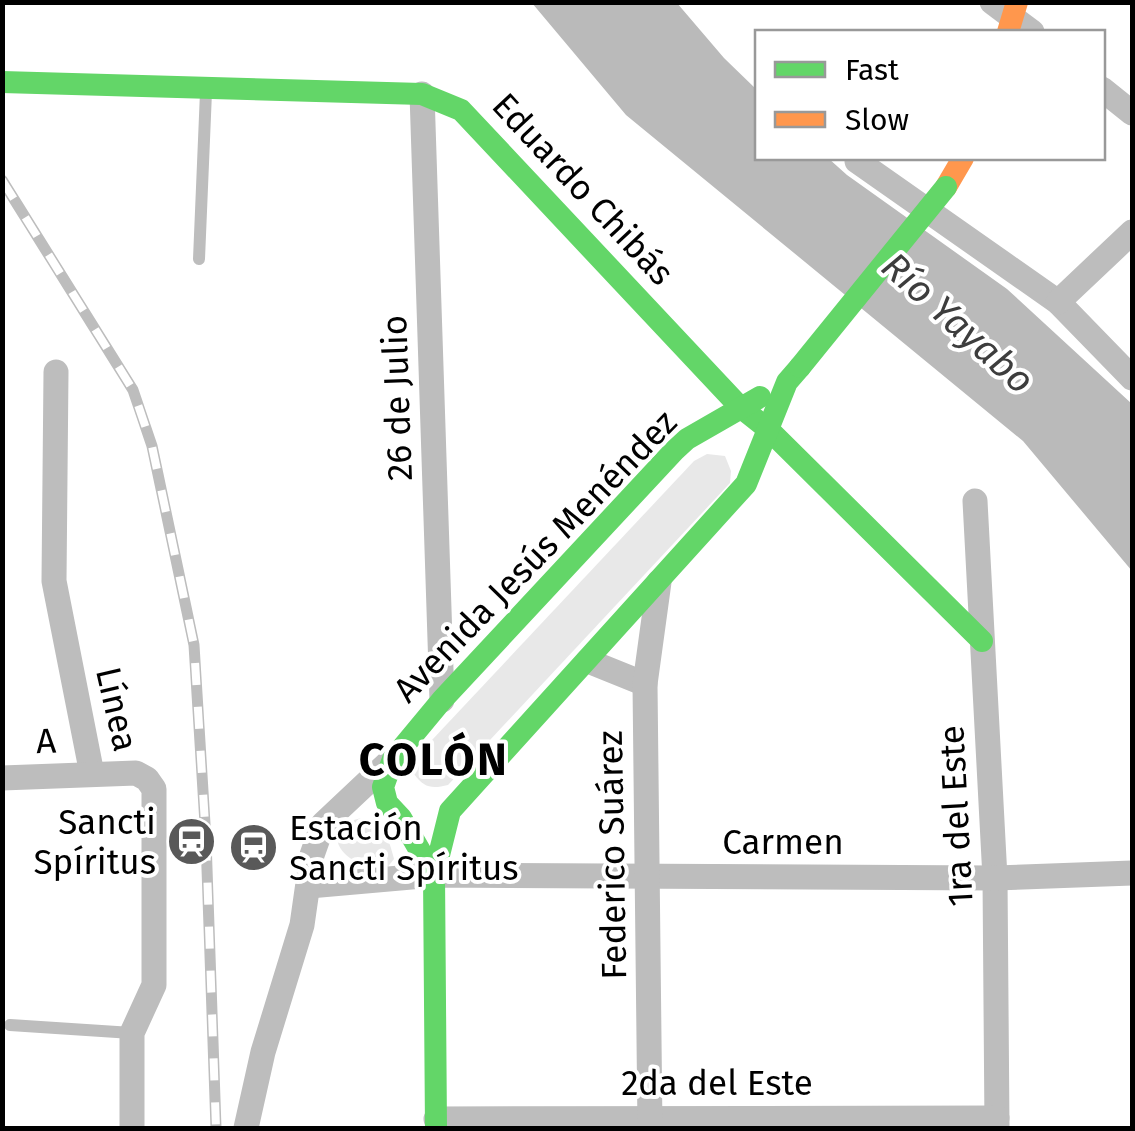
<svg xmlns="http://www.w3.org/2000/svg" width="1135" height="1131" font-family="'Fira Sans',sans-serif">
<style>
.green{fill:#e8e8e8}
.water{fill:#bababa}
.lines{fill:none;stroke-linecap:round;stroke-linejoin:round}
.lane{stroke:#bdbdbd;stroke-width:12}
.street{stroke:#bdbdbd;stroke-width:25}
.fast{stroke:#63d668;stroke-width:22}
.slow{stroke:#ff974d;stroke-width:22}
.rail-casing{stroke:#bdbdbd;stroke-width:11}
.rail{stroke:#fff;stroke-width:8;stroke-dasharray:22;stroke-linecap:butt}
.fast-bridge{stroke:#63d668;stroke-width:22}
.labels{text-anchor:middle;stroke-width:8;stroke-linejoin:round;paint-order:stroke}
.street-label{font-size:35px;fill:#000;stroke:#fff}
.poi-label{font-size:35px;fill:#000;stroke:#fff;text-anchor:end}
.water-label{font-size:38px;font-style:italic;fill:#3d3d3d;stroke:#fff}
.district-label{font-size:45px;font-weight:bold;letter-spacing:2.5px;fill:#000;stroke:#fff}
</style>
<rect width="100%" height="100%" fill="#fff"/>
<!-- green -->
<g class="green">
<path d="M707,454L725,456L731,471L730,483L448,785C432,789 424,788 414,774L416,757L694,461Z"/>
<path d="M361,818C384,824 388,836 394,859L386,869C352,872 310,832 361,818Z"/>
</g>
<!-- water -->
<path class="water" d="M532,3H677L724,58L757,90L758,158H828L847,175L1007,289L1132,404V571L1023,441L626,115Z"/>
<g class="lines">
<!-- lane -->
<g class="lane">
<path d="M199,259L206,92"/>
<path d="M10,1025L132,1033"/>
</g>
<!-- street -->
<g class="street">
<path d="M992,2L1032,32"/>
<path d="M1102,89L1132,113"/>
<path d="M422,94L442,700"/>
<path d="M857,161L1058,302L1132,378"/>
<path d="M1058,302L1132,232"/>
<path d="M56,372L54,581L92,774"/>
<path d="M975,501L995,878L997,1128"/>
<path d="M588,661L645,684"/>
<path d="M2,778L136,773L147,779L154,789V985L132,1033V1128"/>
<path d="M309,886L434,875L995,878L1132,873"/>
<path d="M436,1119L997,1118"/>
<path d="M246,1128L263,1052L302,925L312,855L323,824L389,762"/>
<path d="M650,1128L645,684L659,582"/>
</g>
<!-- fast -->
<g class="fast">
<path d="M2,82L422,94L461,110L740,407L769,430L982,641"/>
<path d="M434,875L401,818L387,803L383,787L393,759L442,700L674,451L687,439L760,397"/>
<path d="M436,1128L434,875L450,811L746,484L787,382L800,367"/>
</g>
<!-- slow -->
<g class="slow">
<path d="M1008,32L1017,2"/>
<path d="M946,187L963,158"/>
</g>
<defs>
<path id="rail" d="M2,180L133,390L152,446L194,645L206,840L216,1128"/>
</defs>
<!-- rail casing -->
<use href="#rail" class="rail-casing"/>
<!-- rail -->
<use href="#rail" class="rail"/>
<!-- fast-bridge -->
<path class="fast-bridge" d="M800,367L946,187"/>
</g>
<!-- icons -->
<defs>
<symbol id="station-disc" viewBox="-11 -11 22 22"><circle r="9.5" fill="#595959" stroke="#fff"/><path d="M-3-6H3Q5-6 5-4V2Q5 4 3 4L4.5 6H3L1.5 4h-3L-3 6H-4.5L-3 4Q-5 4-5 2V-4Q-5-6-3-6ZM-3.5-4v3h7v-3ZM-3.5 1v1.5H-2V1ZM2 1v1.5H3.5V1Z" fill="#fff"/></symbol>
</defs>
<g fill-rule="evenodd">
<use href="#station-disc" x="164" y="814" width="55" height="55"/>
<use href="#station-disc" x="226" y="820" width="55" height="55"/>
</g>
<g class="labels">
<!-- street labels -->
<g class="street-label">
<text transform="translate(583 189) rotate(47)" y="12">Eduardo Chibás</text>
<text transform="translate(397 398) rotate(-92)" y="12">26 de Julio</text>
<text transform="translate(535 556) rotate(-46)" y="12">Avenida Jesús Menéndez</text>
<text transform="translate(117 709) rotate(77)" y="12">Línea</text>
<text transform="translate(46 741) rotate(-2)" y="12">A</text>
<text transform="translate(956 816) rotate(-93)" y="12">1ra del Este</text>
<text x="783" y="854">Carmen</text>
<text transform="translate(612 855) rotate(-91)" y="12">Federico Suárez</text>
<text x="717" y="1095">2da del Este</text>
</g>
<!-- poi labels -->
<g class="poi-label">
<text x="156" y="834">Sancti<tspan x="156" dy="40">Spíritus</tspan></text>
<text x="289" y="840" text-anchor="start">Estación<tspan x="289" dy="40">Sancti Spíritus</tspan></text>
</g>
<!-- water labels -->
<g class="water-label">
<text transform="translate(958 323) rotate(42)" y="13">Río Yayabo</text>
</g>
<!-- district labels -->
<g class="district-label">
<text x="434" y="775">COLÓN</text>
</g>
</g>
<!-- border -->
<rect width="1135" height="1131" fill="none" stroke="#000000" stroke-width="10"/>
<!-- legend -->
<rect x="755" y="30" width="350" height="130" fill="#ffffff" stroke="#999999" stroke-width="2.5"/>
<rect x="775" y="62" width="50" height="15" fill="#63d668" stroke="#999999" stroke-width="2.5"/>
<text x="845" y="80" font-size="30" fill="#000000">Fast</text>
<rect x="775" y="112" width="50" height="15" fill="#ff974d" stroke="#999999" stroke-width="2.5"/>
<text x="845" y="130" font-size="30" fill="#000000">Slow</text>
</svg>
